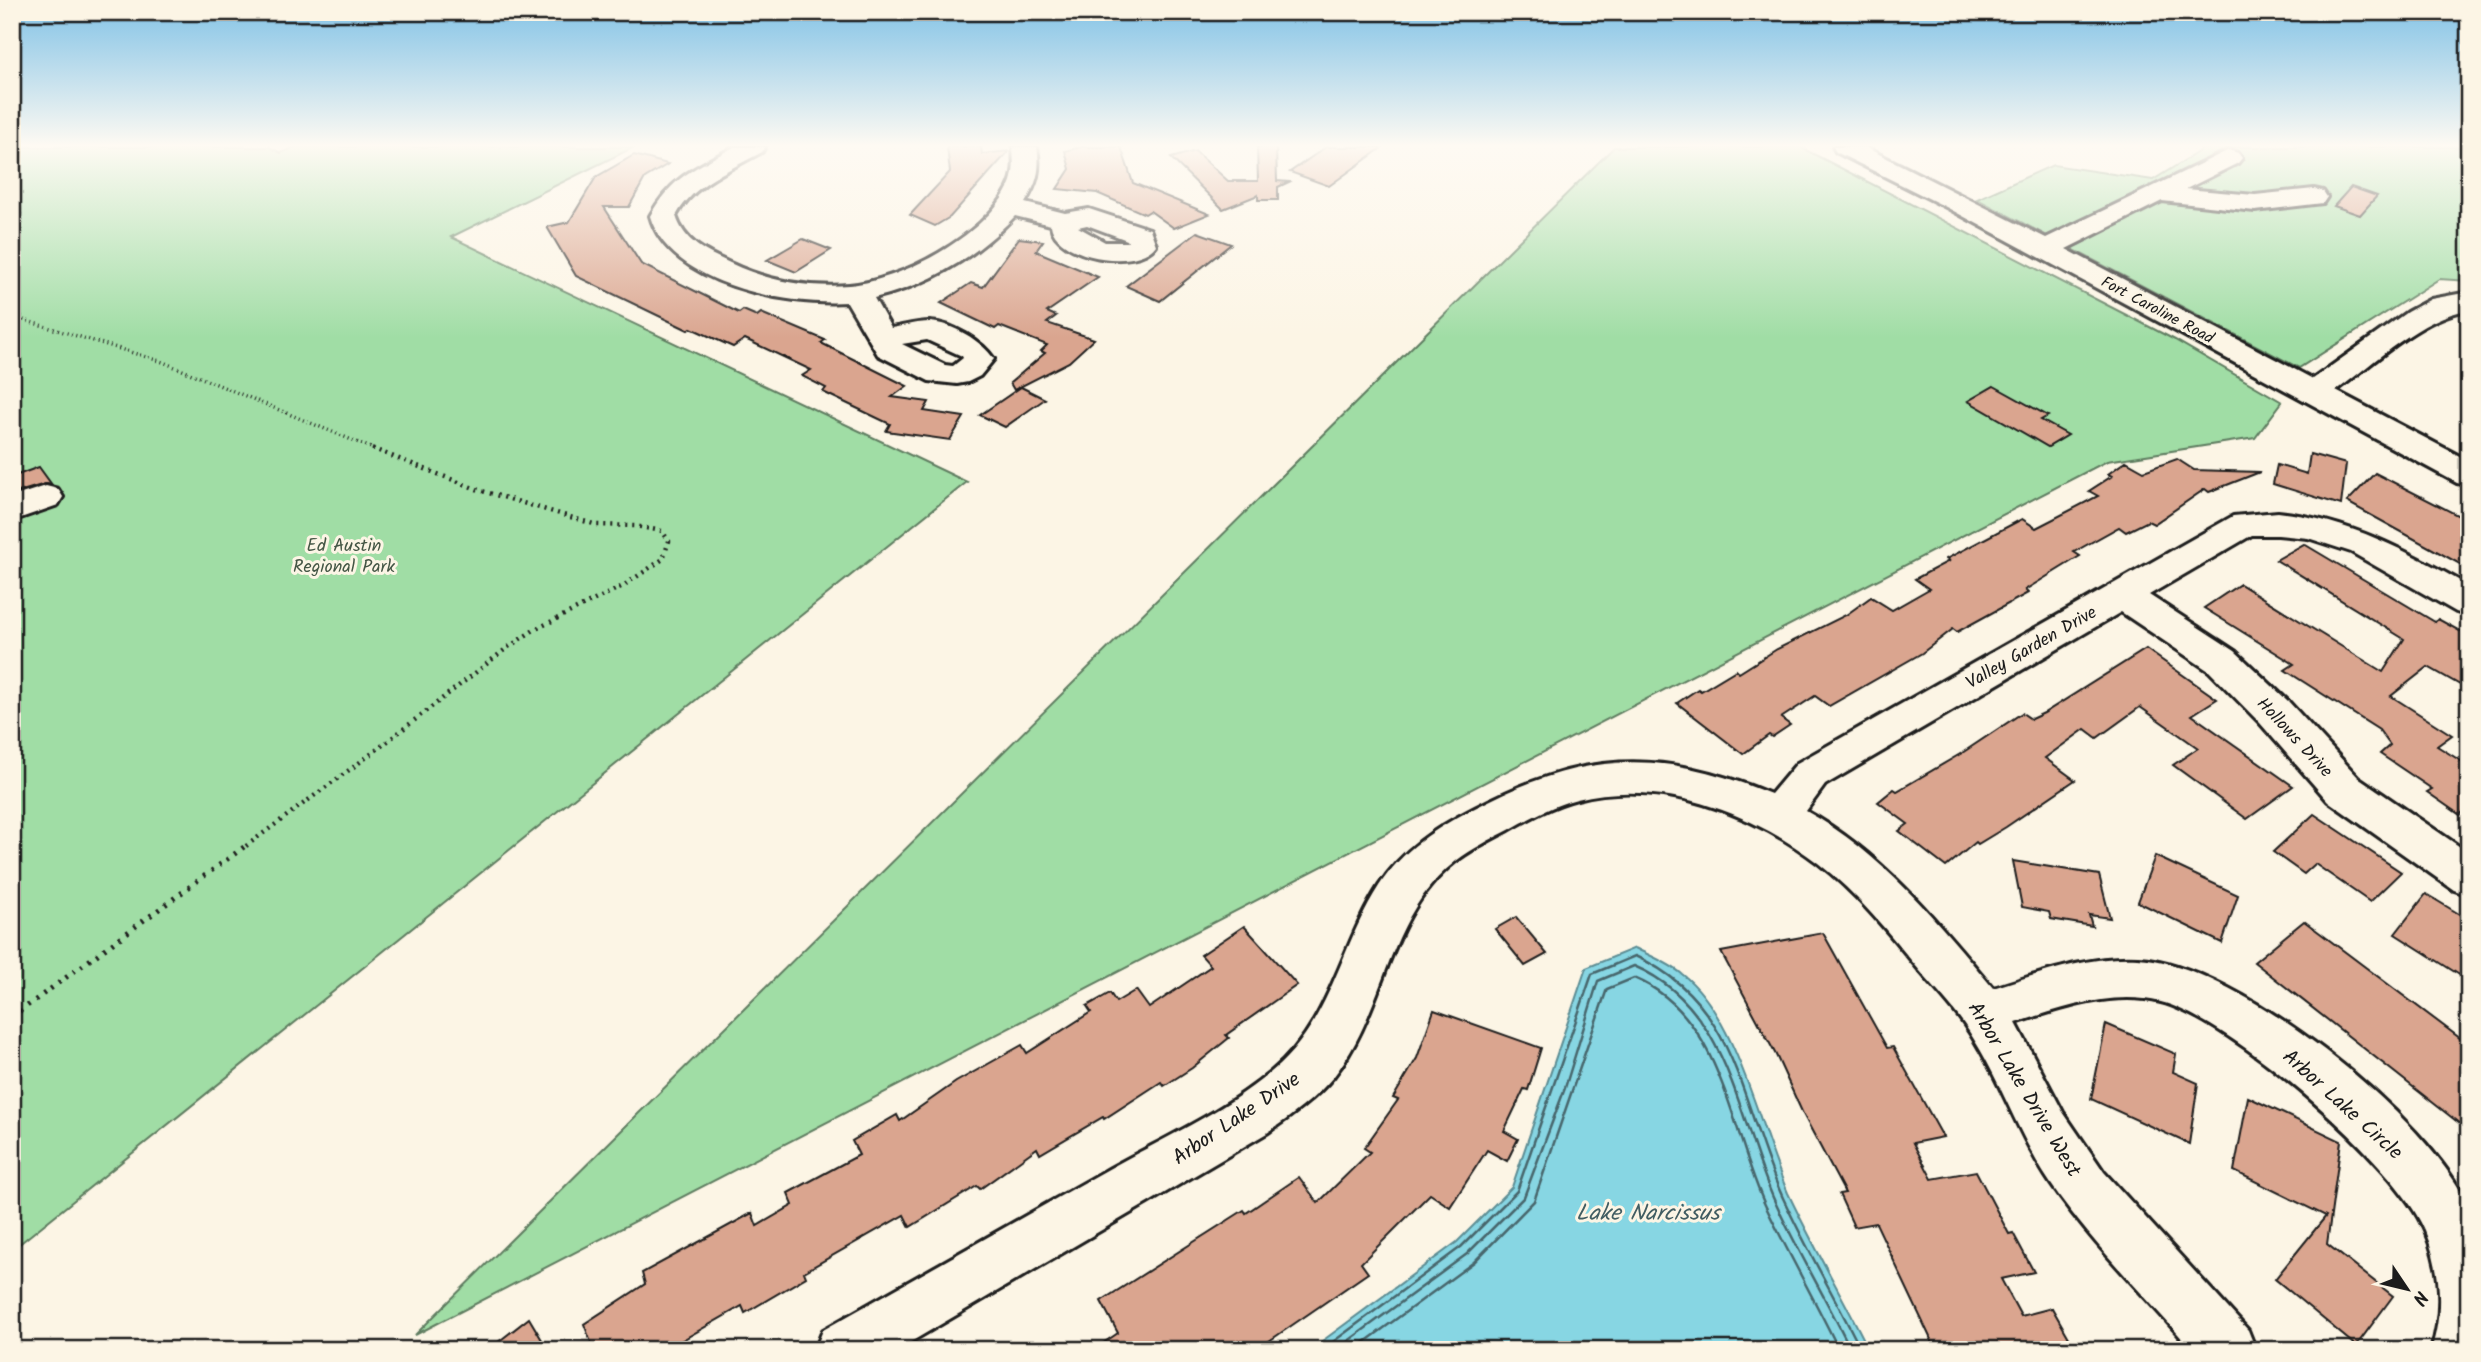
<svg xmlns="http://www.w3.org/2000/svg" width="2481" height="1362" font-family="Kalam,sans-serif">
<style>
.green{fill:#a0dda5;stroke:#5e7c60;stroke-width:2}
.water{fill:#87d6e3;stroke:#5c8c93;stroke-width:2}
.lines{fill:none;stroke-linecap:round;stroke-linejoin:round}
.shore{stroke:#47666c;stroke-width:2.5}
.building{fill:#daa58f;stroke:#1c1c1c;stroke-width:2}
.minor-casing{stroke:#1c1c1c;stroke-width:6}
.path-far2{stroke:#1c1c1c;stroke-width:3.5;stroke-dasharray:1 3.5;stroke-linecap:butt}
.path-far1{stroke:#1c1c1c;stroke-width:4.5;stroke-dasharray:2 5;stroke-linecap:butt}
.path{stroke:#1c1c1c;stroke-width:5;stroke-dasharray:2.5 7;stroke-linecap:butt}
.minor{fill:#fcf5e5;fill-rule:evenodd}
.labels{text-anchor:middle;stroke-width:6;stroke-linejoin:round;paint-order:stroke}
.far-street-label{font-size:16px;fill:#1c1c1c;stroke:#fcf5e5}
.park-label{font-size:18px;fill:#445645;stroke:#fcf5e5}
.street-label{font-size:18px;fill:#1c1c1c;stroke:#fcf5e5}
.near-street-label{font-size:21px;fill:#1c1c1c;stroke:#fcf5e5}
.near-water-label{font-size:23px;font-style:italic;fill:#415d62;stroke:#fcf5e5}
</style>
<rect width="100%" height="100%" fill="#fcf5e5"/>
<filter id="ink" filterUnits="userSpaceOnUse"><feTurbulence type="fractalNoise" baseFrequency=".0143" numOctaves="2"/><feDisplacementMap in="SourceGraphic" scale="14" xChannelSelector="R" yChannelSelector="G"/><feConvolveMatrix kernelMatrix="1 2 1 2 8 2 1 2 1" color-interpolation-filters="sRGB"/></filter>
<g filter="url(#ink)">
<!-- green -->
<g class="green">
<path d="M12,147H269L281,153L295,147H634L451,237L967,482L12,1250Z"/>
<path d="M1614,147H1800L2175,340L2282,402L2255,438L2107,461L415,1335Z"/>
<path d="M2206,147H2469V281L2439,279L2299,368L1977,199L2053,165L2153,180Z"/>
</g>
<!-- water -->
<path class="water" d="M1635,948C1650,956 1669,963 1682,974C1737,1016 1760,1130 1788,1193C1813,1246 1843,1297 1869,1350H1310L1457,1242L1512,1187L1586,968Z"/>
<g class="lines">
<!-- shore -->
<g class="shore">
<path d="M1322,1350L1461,1247L1517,1191L1592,974L1635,956C1738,1001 1741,1107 1783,1198C1807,1250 1836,1299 1861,1350"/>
<path d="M1336,1350L1467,1254L1524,1197L1565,1088L1598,981L1634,966C1729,1006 1737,1118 1775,1202C1798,1252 1827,1300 1851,1350"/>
<path d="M1354,1350L1474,1262L1534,1201L1607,989L1634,978C1722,1014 1730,1130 1766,1207C1789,1255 1816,1302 1839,1350"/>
</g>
</g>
<!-- building -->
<g class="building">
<path d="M947,147H981L982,154L1009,151L950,217L935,226L910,215L950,172Z"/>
<path d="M1081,147H1121L1133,183L1209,214L1174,228L1150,211L1145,214L1097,193L1057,189L1070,169L1065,151Z"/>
<path d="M1257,147H1276L1277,181L1289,182L1278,187V200H1258V195L1223,209L1171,158L1195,151L1228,181H1258Z"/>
<path d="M1326,147H1383L1329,186L1290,172Z"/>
<path d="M634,155L668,164L645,178L629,207H604L641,264L739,313L743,310L757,316L761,313L825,340L821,343L907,386L892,397L929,402L924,411L964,417L950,440L886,431L890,424L823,392L826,388L802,376L811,370L745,339L733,347L691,328L688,330L576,276L547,227L569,222L596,177Z"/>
<path d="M2351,187L2377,196L2360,215L2334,206Z"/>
<path d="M1197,232L1231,244L1160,301L1126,286Z"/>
<path d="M1019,238L1043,241L1036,251L1098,277L1047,312L1056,316L1047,323L1094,339L1069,362L1014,390L1010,383L1045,353L1041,351L1047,345L999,326L995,329L941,303L971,283L983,287Z"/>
<path d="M803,239L831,250L796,272L767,260Z"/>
<path d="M1994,386L2048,416L2041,420L2068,435L2048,447L1968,401Z"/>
<path d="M1021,387L1045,399L1005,427L980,415Z"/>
<path d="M2310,454L2346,464L2341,505L2273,484L2277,465L2307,474Z"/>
<path d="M2177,459L2194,470L2260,472L2209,492L2205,489L2154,524L2148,521L2126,532L2119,527L2074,552L2080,556L2025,590L2028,593L1957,632L1953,629L1922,653L1829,706L1815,696L1781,718L1790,725L1772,737L1769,735L1743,754L1677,703L1698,689L1701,691L1736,670L1739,673L1777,649L1846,615L1871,597L1892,610L1929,589L1915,579L1949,561L1946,559L2022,519L2036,528L2098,496L2089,491L2112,476L2108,474L2126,461L2144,471Z"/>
<path d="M39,467L52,485L45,484L12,494V477Z"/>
<path d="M2375,473L2469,521V569L2347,502Z"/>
<path d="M2304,544L2435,622L2438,619L2469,636V690L2428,667L2391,696L2452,735L2437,746L2469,766V806L2460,815L2427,792L2432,789L2380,754L2390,745L2379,730L2285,670L2294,664L2204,608L2240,584L2383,672L2404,639L2276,560Z"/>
<path d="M2146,649L2217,699L2192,715L2293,786L2247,819L2173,765L2198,748L2140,707L2097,738L2085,729L2045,758L2075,780L2006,827L1978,844L1976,842L1946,867L1899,831L1908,824L1878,802L1894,789L1897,791L1962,753L2022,713L2031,719L2044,713Z"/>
<path d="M2314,814L2401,872L2370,902L2315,864L2304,874L2273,852Z"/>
<path d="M2155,856L2238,895L2222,943L2138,902Z"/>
<path d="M2013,861L2099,875L2110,918L2089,915L2092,926L2051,919L2049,912L2022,907Z"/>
<path d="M2426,894L2469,920V981L2395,934Z"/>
<path d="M1516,917L1547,954L1525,966L1495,929Z"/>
<path d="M2304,921L2469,1045V1131L2254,962Z"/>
<path d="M1244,926L1297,985L1226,1035L1229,1038L1192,1068L1164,1086L1161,1082L1104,1119L1103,1117L1040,1154L1037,1148L980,1189L977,1186L910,1227L904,1215L804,1272L806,1277L745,1313L742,1306L665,1350H594L584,1324L645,1284L642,1273L752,1213L757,1226L793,1205L788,1193L859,1155L852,1141L897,1115L900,1121L956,1082L1022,1045L1027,1053L1091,1012L1087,1006L1110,993L1116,1002L1136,990L1149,1008L1211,966L1201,955Z"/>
<path d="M1823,933L1887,1048L1893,1047L1943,1137L1913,1143L1932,1179L1976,1171L2009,1234L2013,1233L2034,1272L2001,1279L2021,1316L2052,1308L2076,1350H1936L1876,1223L1854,1227L1839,1194L1845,1193L1803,1114L1776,1055L1721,952Z"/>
<path d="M1434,1010L1541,1048L1528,1090L1524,1089L1504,1131L1518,1139L1507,1161L1487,1150L1450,1207L1430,1194L1361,1263L1368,1273L1256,1350H1093L1118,1333L1101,1301L1244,1210L1246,1213L1299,1177L1318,1203L1370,1152L1364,1148L1398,1100L1393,1098L1417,1058Z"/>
<path d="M2106,1024L2176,1054L2173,1072L2198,1083L2189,1144L2091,1099Z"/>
<path d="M2248,1097L2341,1141L2327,1244L2393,1296L2356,1346L2275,1279L2326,1216L2234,1171Z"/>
<path d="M529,1318L548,1350H488Z"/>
</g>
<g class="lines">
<defs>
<g id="minor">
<path d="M734,147H765L762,152C730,170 694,183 676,216C684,242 706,252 730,263C768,281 806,288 849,285C900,281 984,236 1008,188C1015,175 1014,162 1013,147H1037C1041,170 1037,183 1025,203L1065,213L1089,209L1150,229L1156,245C1137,272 1055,258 1051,225L1015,216C976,257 929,285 874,298L891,328C903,326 917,322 930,322C952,323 982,341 994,359L980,376L968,382L957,384L929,381L878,355L847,302C786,306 669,284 650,216C671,177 696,168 734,147ZM1087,225L1127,240L1128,242H1105L1078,227ZM927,340L962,356L963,358L953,366L945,365L902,344Z"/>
<path d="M1833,147H1865L2046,238L2229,150L2238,153L2242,158L2238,163L2186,189L2255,195L2314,189L2323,191L2327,197L2323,203L2255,211L2162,201L2066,249L2313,379L2407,312L2431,299L2469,292V310C2422,316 2374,363 2336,391L2469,461V486L2457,483L1948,208L1836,152Z"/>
<path d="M46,486L58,489L63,497L58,505L12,521V497Z"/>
<path d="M2278,512C2350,520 2407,551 2469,586V616L2456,612L2351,552L2308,538L2278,535H2252L2149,595L2235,651L2288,701L2358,777L2469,853V895L2454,890L2328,801L2260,723L2209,671L2121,612L1825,785L1806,811C1881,852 1939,923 1993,988C2040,974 2088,955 2138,958C2236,963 2432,1119 2469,1208V1350H2431C2444,1311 2441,1270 2425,1231C2398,1164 2231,1020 2161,1002C2113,990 2061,1008 2016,1023L2063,1112L2104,1172L2248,1330L2256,1350H2192C2145,1295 2092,1244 2051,1184C2017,1134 1999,1074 1964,1024C1951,1005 1935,989 1920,971C1889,933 1858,894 1818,863C1752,812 1660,778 1577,799C1553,805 1530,818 1509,830C1491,839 1472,849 1456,861C1385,917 1387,1008 1334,1076C1315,1099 1291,1116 1267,1133L897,1350H815L823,1330C917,1277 1011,1224 1105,1171C1160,1140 1222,1113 1271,1072C1331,1023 1339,948 1379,886C1402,850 1436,828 1473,809C1581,752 1657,747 1771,794L1797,763L2233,516Z"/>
</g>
</defs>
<!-- minor casing -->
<use href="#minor" class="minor-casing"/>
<!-- path-far2 -->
<g class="path-far2">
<path d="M12,188C21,207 26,222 12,240"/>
<path d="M12,306L24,320L163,362L376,450"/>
</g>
<!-- path-far1 -->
<path class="path-far1" d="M246,846L375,751L507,648L534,630L623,586L663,559L669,541L662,531L635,526L597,525L479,490L371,448"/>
<!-- path -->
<path class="path" d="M12,1017L248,844"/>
<!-- minor -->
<use href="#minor" class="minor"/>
</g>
</g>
<!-- sky -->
<linearGradient id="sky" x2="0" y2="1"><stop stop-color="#81c2e6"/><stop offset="0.43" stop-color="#fefaf3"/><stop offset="1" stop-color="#fefaf3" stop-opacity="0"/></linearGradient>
<rect width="2481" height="338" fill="url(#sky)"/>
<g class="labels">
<!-- far-street labels -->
<g class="far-street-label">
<text transform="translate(2158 309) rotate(28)" y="6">Fort Caroline Road</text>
</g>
<!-- park labels -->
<g class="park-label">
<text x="344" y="551">Ed Austin<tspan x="344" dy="21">Regional Park</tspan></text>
</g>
<!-- street labels -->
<g class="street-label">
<text transform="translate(2031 647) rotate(-30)" y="6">Valley Garden Drive</text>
<text transform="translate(2295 737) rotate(47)" y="6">Hollows Drive</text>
</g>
<!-- near-street labels -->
<g class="near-street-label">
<text transform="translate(2025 1089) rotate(59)" y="7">Arbor Lake Drive West</text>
<text transform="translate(2343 1104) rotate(42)" y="7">Arbor Lake Circle</text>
<text transform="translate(1236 1118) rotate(-34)" y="7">Arbor Lake Drive</text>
</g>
<!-- near-water labels -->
<g class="near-water-label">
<text x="1648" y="1220">Lake Narcissus</text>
</g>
</g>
<!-- margin -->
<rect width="2481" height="1362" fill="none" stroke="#fcf5e5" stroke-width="42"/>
<rect x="21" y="21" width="2439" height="1320" fill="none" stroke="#1c1c1c" stroke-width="2.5" filter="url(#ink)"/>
<!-- north arrow -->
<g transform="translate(2407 1289) rotate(125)" stroke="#fcf5e5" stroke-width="5" paint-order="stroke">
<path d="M0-5L12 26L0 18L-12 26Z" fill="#1c1c1c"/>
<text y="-10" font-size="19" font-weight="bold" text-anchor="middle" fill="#1c1c1c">N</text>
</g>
</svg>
